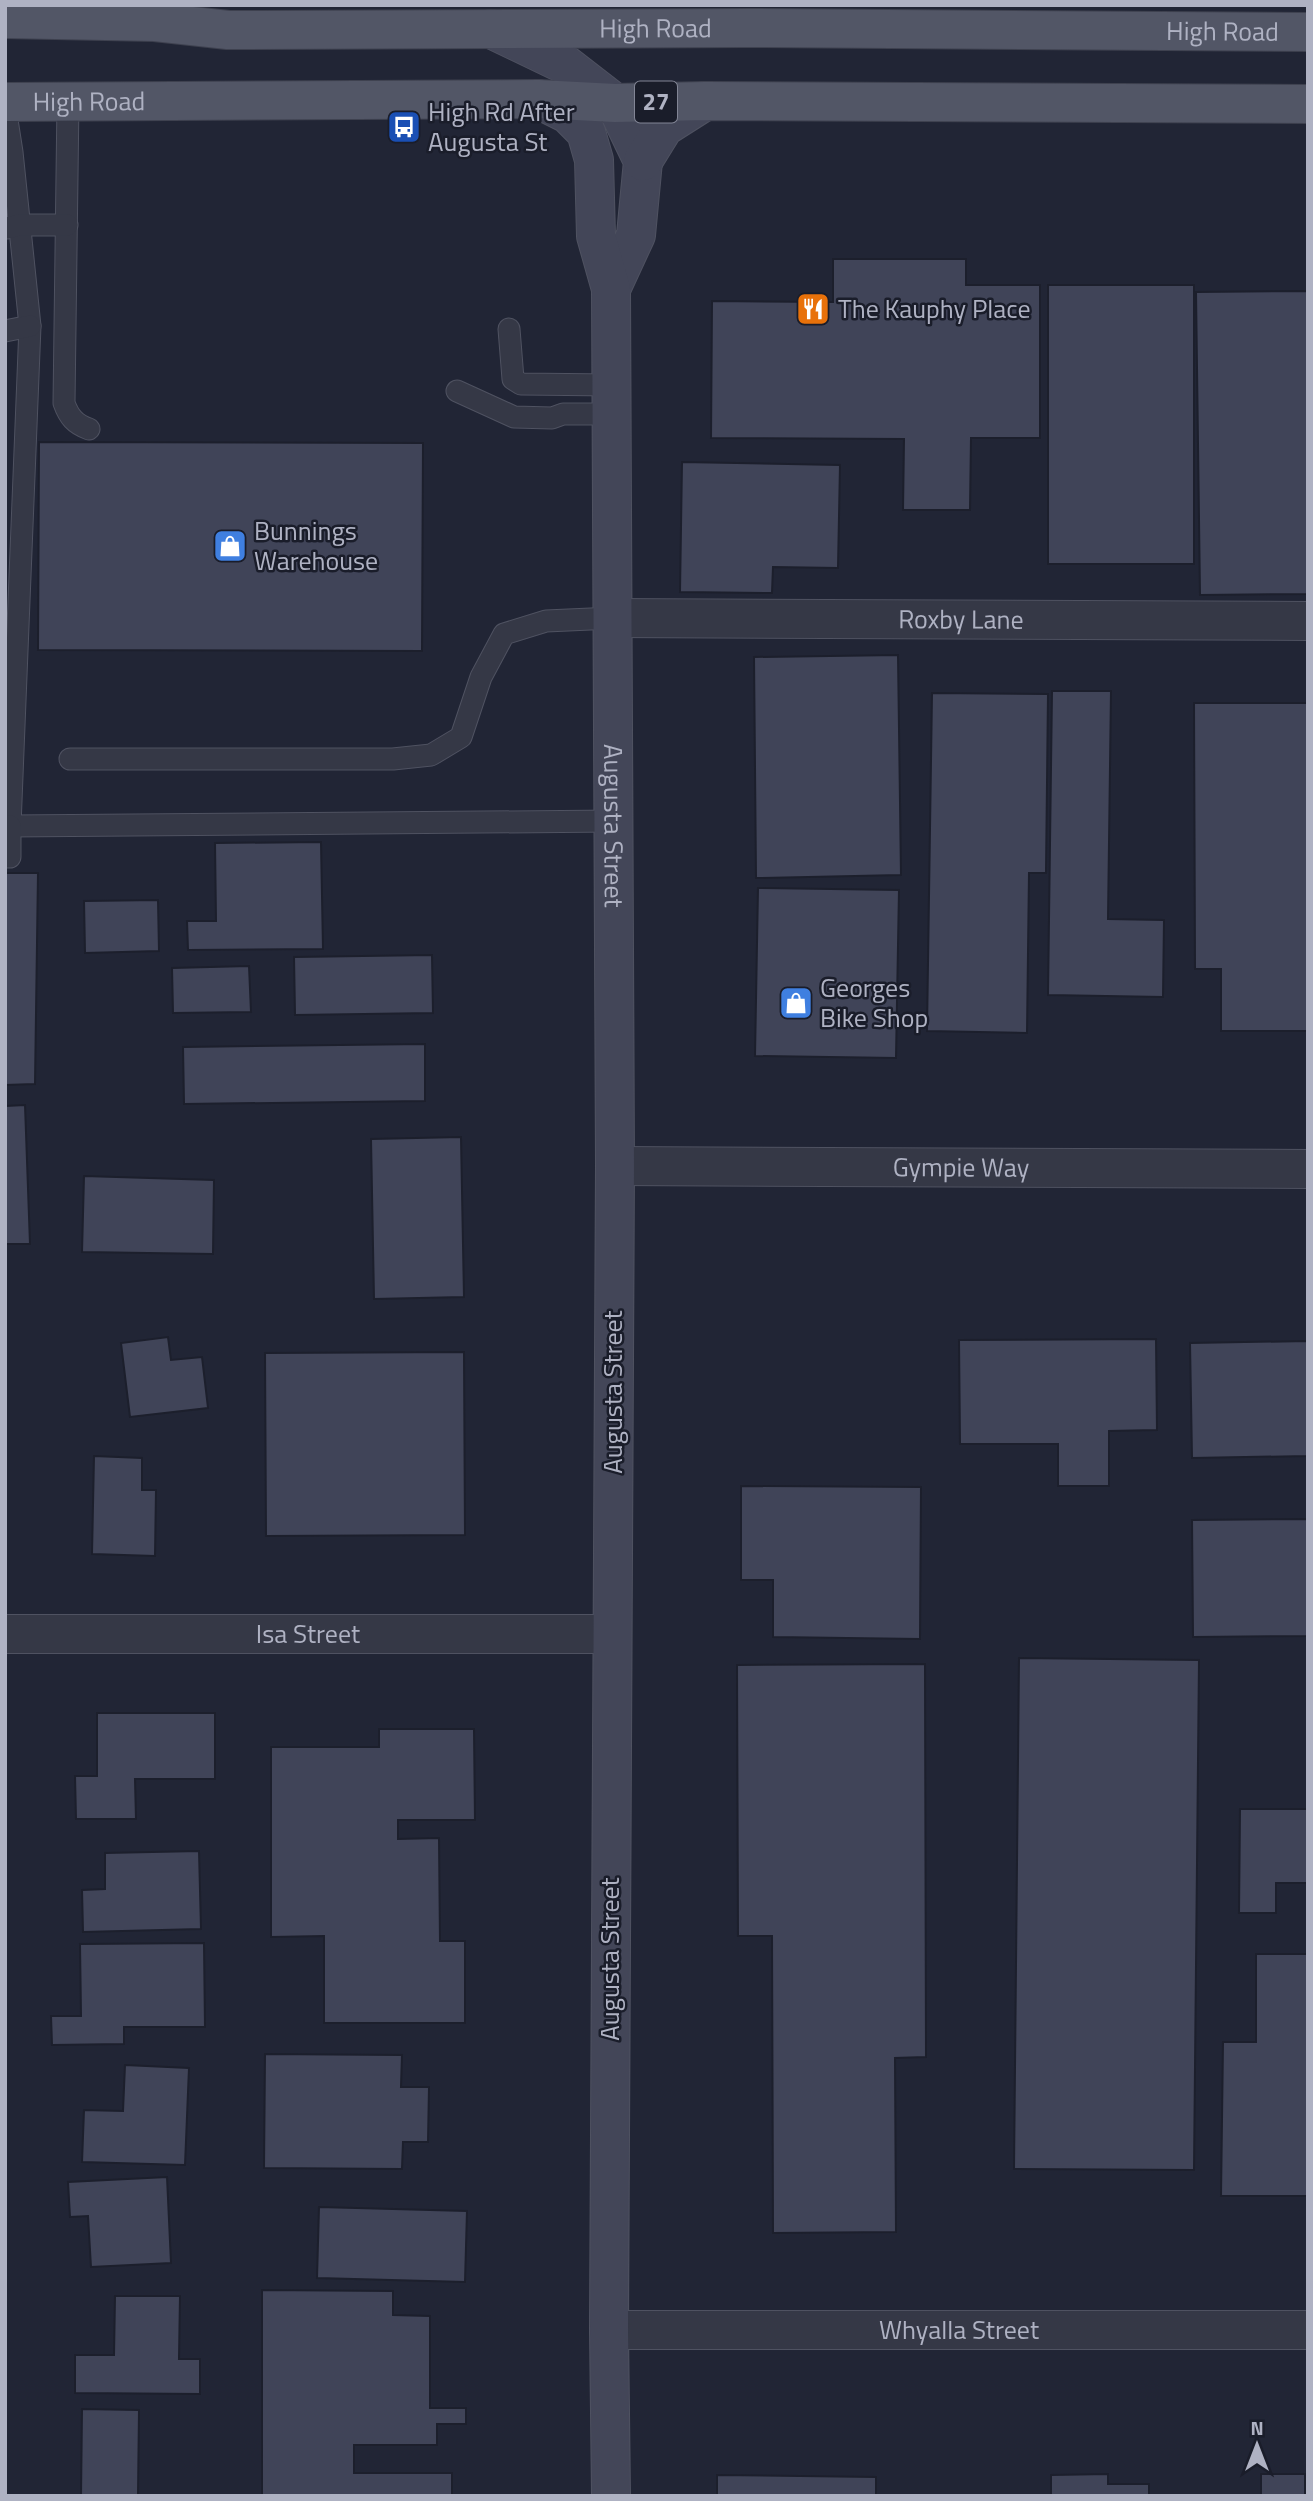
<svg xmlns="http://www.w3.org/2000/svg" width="1313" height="2501" font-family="'Titillium Web',sans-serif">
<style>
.building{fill:#404458;stroke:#1c1f2c;stroke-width:2}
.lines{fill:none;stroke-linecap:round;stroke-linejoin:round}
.lane-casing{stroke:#4f5261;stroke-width:23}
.street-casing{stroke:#4f5261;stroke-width:40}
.secondary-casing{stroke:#4f5261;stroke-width:40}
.primary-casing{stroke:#3e414f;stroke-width:40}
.lane{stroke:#353846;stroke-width:21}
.street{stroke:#353846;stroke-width:38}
.secondary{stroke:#434658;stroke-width:38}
.primary{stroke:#525666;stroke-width:38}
.labels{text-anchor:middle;stroke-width:5;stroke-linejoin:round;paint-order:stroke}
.shield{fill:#1a1d2a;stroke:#828595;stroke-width:2}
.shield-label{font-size:24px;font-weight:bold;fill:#afb2c3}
.street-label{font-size:26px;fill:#afb2c3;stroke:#1a1d2a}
.poi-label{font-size:26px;fill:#afb2c3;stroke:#1a1d2a;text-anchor:start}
</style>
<rect width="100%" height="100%" fill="#212535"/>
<!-- building -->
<g class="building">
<path d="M833,259H966V285H1040V438H971L970,510H903L904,439L711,438L712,301L833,302Z"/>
<rect x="1048" y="285" width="146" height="279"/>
<path d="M1308,291V594L1200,595L1196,292Z"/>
<path d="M39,442L423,443L422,651L38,650Z"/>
<path d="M682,462L840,465L838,568L773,567L772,593L680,592Z"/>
<path d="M898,655L901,875L756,878L754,657Z"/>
<path d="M1052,691H1111L1108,919L1164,920L1163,997L1048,995Z"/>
<path d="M932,693L1048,694L1046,873H1029L1027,1033L927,1031Z"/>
<path d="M1194,703H1308V1031H1221V969H1195Z"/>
<path d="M321,842L323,949L188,950L187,921H216L215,843Z"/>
<path d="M5,873H38L35,1084L5,1085Z"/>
<path d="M758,888L899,890L896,1058L755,1056Z"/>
<path d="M158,900L159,951L85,953L84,901Z"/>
<path d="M432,955L433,1013L295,1015L294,957Z"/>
<path d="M249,966L251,1012L173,1013L172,968Z"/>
<path d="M425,1044V1101L184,1104L183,1047Z"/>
<path d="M25,1105L30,1244H5V1106Z"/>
<path d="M461,1137L464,1297L374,1299L371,1139Z"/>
<path d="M84,1176L214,1180L213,1254L82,1252Z"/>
<path d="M168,1337L171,1360L202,1357L208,1408L130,1417L121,1343Z"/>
<path d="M1156,1339L1157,1430L1109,1431V1486H1058V1444H960L959,1340Z"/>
<path d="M1308,1341V1456L1192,1458L1190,1343Z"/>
<path d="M464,1352L465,1535L266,1536L265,1353Z"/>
<path d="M94,1456L142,1458V1490H156L155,1556L92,1554Z"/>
<path d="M741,1486L921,1487L920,1639L773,1637V1580H741Z"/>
<path d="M1308,1519V1636L1193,1637L1192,1520Z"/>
<path d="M1019,1658L1199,1660L1194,2170L1014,2169Z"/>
<path d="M925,1664L926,2057L895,2058L896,2232L773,2233L772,1936H738L737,1665Z"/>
<path d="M97,1713H215V1779H135L136,1819H76L75,1776H97Z"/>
<path d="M379,1729H474L475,1820H398V1839L439,1838L440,1941H465V2023H324V1936L271,1937V1747H379Z"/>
<path d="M1240,1809H1308V1883H1276V1913H1239Z"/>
<path d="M199,1851L201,1929L83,1932L82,1890L105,1889V1853Z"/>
<path d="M204,1943L205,2027H124V2044L52,2045L51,2016H81L80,1944Z"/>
<path d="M1256,1954H1308V2196H1221L1223,2042H1256Z"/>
<path d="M265,2054L402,2055L401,2087H429L428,2142H403L402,2169L264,2168Z"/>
<path d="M125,2065L189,2068L185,2165L82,2162L84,2110L123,2111Z"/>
<path d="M167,2177L171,2263L91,2267L88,2216L70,2217L68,2182Z"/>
<path d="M319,2207L467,2211L465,2282L317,2278Z"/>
<path d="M262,2290L393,2291V2315L430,2316V2408H466V2424H437V2445H354V2473H452V2496H262Z"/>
<path d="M115,2296H180L179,2359H200V2394L75,2393V2355H114Z"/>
<path d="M82,2409L139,2410L138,2496H81Z"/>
<path d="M1108,2474V2484H1149V2496H1051V2475Z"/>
<rect x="1261" y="2474" width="44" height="22"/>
<path d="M717,2475L876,2477V2496H717Z"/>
</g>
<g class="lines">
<defs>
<g id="lane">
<path d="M68,101L64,403C69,417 75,424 89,429"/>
<path d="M5,107L12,152L30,326L10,826L615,821"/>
<path d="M7,228L19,225H67"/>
<path d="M509,329L513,379L521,384L612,385"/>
<path d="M5,331L30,326"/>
<path d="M457,391L514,417L552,418L563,414H612"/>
<path d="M70,759H393L431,755L461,737L481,677L504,634L546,621L613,618"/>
<path d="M5,857H10V826"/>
</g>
<g id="street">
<path id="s1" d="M613,618L1308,621"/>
<path id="s2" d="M615,1166L1308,1169"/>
<path id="s3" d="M5,1634H612"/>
<path id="s4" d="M609,2330H1308"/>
</g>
<g id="secondary">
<path d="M491,29L566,65L615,103L643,161L636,235L611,289"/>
<path id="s5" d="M538,99L568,114L586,132L594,160L596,236L611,289L615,1166L609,2330L611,2496"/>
<path d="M643,161L664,127L705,101"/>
</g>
<g id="primary">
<path id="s6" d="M5,19L155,22L228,30L747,28L1308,32"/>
<path id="s7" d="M5,102L538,99L615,103L705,101L1308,104"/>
</g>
</defs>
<!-- lane casing -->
<use href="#lane" class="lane-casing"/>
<!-- street casing -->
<use href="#street" class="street-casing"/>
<!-- secondary casing -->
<use href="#secondary" class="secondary-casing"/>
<!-- primary casing -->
<use href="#primary" class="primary-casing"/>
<!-- lane -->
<use href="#lane" class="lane"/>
<!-- street -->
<use href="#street" class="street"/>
<!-- secondary -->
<use href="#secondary" class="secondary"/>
<!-- primary -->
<use href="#primary" class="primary"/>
</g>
<!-- icons -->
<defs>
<symbol id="bus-square" viewBox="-11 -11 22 22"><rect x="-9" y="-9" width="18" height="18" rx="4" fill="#1a4fb4" stroke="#1a1d2a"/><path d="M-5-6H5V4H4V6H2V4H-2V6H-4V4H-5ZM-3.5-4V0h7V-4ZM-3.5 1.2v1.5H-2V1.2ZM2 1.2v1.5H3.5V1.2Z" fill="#fff"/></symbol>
<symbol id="restaurant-square" viewBox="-11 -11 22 22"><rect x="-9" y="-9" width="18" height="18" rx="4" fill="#e8710a" stroke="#1a1d2a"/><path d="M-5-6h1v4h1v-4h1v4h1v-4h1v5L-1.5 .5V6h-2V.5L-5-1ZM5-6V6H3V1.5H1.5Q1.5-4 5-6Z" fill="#fff"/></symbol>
<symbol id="shop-square" viewBox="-11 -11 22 22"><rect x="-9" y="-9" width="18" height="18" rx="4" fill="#3f7fe0" stroke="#1a1d2a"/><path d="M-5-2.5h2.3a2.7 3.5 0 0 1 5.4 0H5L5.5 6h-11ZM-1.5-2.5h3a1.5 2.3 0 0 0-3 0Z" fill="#fff"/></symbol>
</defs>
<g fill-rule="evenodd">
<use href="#bus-square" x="385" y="108" width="38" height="38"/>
<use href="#restaurant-square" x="794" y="290" width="38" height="38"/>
<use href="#shop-square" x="211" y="527" width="38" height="38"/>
<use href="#shop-square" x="777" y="984" width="38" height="38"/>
</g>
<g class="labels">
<!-- shield labels -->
<rect class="shield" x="635" y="81.5" width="42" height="41" rx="5"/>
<g class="shield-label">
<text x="656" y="110">27</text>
</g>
<!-- street labels -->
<g class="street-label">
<text dy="9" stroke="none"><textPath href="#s6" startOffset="651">High Road</textPath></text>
<text dy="9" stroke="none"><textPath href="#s6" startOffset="1218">High Road</textPath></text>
<text dy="9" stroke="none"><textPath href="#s7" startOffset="84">High Road</textPath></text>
<text dy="9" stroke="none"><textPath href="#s1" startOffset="348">Roxby Lane</textPath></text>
<text dy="9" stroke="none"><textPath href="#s5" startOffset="756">Augusta Street</textPath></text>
<text dy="9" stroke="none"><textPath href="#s2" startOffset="346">Gympie Way</textPath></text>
<text transform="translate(613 1392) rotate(-90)" y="9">Augusta Street</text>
<text dy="9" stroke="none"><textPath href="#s3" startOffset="303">Isa Street</textPath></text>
<text transform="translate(610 1959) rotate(-90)" y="9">Augusta Street</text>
<text dy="9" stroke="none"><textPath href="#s4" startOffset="350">Whyalla Street</textPath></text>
</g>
<!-- poi labels -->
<g class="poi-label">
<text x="428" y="121">High Rd After<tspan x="428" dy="30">Augusta St</tspan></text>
<text x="838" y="318">The Kauphy Place</text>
<text x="254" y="540">Bunnings<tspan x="254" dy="30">Warehouse</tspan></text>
<text x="820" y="997">Georges<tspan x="820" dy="30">Bike Shop</tspan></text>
</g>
</g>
<!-- border -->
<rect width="1313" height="2501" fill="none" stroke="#afb2c3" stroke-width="14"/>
<!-- north arrow -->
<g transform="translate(1257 2445)" stroke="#1a1d2a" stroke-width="5" paint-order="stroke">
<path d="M0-5L12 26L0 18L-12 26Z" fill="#afb2c3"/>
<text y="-10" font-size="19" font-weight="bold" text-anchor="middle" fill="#afb2c3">N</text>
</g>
</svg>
